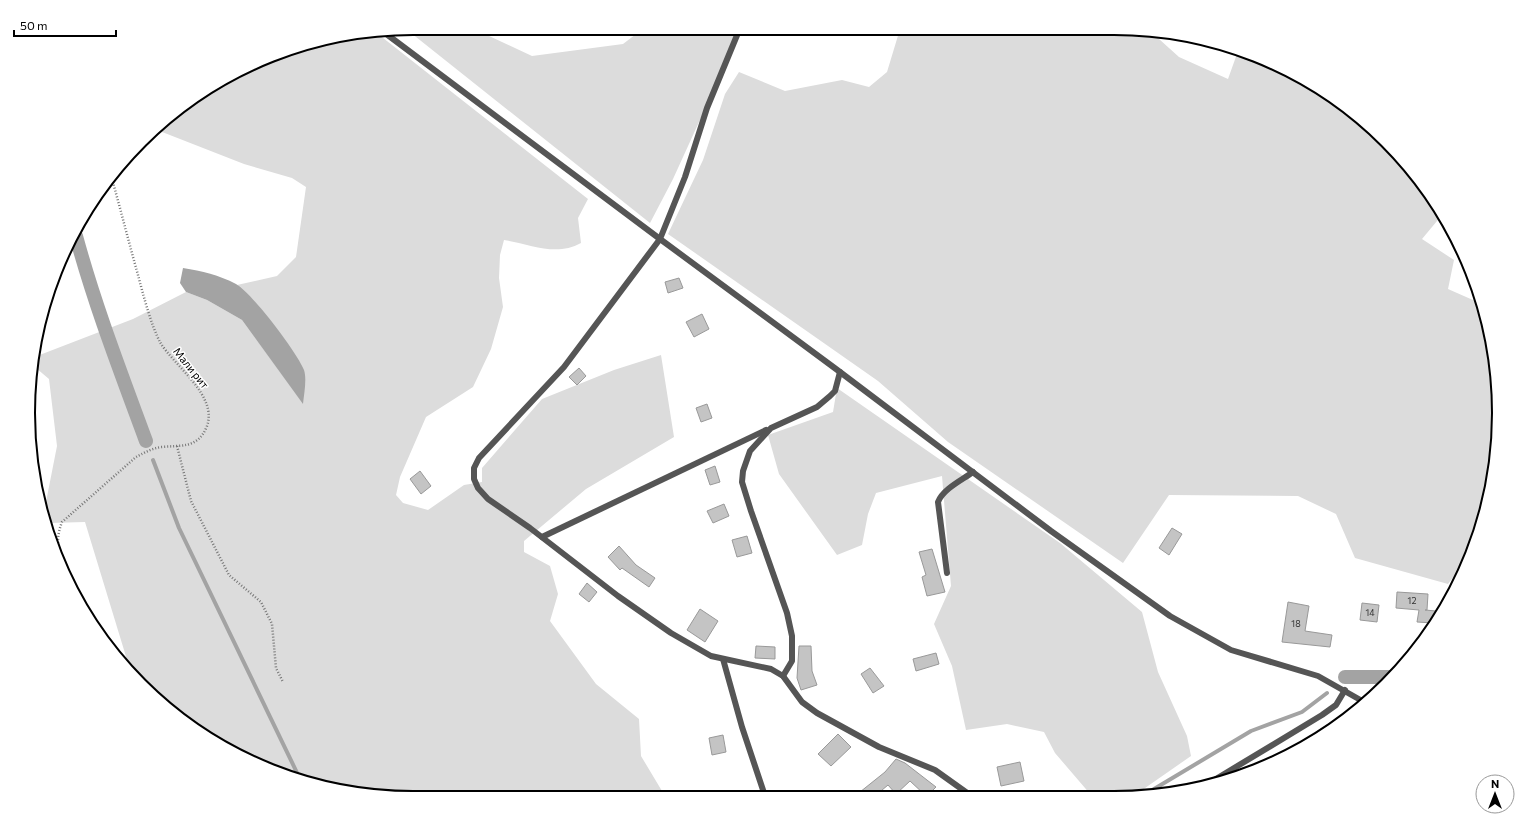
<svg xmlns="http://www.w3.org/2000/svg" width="1527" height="826" font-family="Commissioner,sans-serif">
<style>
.green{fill:#dcdcdc}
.water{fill:#a3a3a3}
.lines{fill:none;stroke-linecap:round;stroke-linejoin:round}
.stream{stroke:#a3a3a3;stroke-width:4}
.canal{stroke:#a3a3a3;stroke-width:14}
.building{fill:#c4c4c4;stroke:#999}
.path{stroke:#777;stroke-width:2.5;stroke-dasharray:1 2;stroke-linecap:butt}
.lane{stroke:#555;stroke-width:6}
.labels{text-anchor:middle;stroke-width:3;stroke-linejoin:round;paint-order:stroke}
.number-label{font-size:9px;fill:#313131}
.street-label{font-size:11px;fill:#000;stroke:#fff}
.rim{fill:none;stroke:#000;stroke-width:2}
</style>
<rect width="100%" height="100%" fill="#fff"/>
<!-- green -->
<g class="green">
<path d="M413,28H472L532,56L623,44L644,28H739L735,43L673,179L650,223L406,29Z"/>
<path d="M900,29H1139L1149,30L1179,57L1228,79L1238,51L1306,79L1368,123L1419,178L1442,215L1422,239L1454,260L1448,289L1482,304L1486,313L1498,388L1496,463L1479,537L1469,557L1448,584L1355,558L1336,514L1298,496L1169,495L1123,563L948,442L878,381L668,234L703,160L725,94L739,72L785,91L842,80L869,87L887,72Z"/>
<path d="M378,34L588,199L578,218L581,243C556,257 530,244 504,240L500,255L499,278L503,307L491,349L473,387L426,417L400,477L396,495L403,503L428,510L464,485L482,482V468L542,399L614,370L661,355L674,437L586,489L524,541V552L550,566L558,594L550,621L596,684L639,719L641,756L665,796L388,797L313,785L221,747L131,673L85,522L49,523L45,507L57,446L49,379L36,368L37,356L133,319L186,292L207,300L242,320L303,403L261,309L237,285L277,276L296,257L306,187L292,178L244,164L157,130L178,108L289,49Z"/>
<path d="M837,388L1060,543L1142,612L1158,672L1187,736L1191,756L1135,795H1091L1055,753L1044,732L1007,724L966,730L952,666L934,624L951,586L942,476L876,493L868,514L862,545L837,555L779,474L768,435L833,412Z"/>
</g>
<!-- water -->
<path class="water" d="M183,268C202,271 219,275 236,284C252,293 297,352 304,370C307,379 304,394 303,404L242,320L207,300L186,292L180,283Z"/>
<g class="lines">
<!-- stream -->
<g class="stream">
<path d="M153,460L179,528L300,779"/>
<path d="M1144,795L1251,731L1302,712L1327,693"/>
</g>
<!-- canal -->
<g class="canal">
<path d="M76,236C95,306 121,373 146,441"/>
<path d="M1345,677H1392"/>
</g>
</g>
<!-- building -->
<g class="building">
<path d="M679,278L683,288L668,293L665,282Z"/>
<path d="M702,314L709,329L694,337L686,322Z"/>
<path d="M579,368L586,376L577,385L569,377Z"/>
<path d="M707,404L712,418L701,422L696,408Z"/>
<path d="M715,466L720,482L710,485L705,470Z"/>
<path d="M420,471L431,486L421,494L410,479Z"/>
<path d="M724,504L729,516L713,523L707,511Z"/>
<path d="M1172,528L1182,534L1169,555L1159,548Z"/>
<path d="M747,536L752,553L737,557L732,540Z"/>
<path d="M619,546L636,565L655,578L649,587L622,568L620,570L608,557Z"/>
<path d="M932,549L945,592L927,596L922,577L926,575L919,552Z"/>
<path d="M587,583L597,592L589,602L579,594Z"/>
<path d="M1397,592L1428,594L1427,610H1425L1436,611L1434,623L1417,622L1419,610L1396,608Z"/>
<path d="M1288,602L1309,606L1305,631L1332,635L1330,647L1282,642Z"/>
<path d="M1362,603L1379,605L1377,622L1360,620Z"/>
<path d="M700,609L718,621L705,642L687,630Z"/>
<path d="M756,646L775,647V659L755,658Z"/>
<path d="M799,646H811L812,671L817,685L801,690L797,678Z"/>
<path d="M936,653L939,664L916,671L913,659Z"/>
<path d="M870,668L884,686L873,693L861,674Z"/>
<path d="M838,734L851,747L831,766L818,754Z"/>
<path d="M723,735L726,752L712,755L709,738Z"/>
<path d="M896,759L905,763L936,787L928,795H925L910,781L896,794L888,785L875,796H855L885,772Z"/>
<path d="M1020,762L1024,781L1001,786L997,767Z"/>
</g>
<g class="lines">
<!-- path -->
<g class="path">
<path d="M177,446L191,501L229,575L261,602L272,624L276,668L283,682"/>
<path d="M74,581C60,562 53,545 62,522L136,457C144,453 152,448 162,447C181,445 198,449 207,426C218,395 173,365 160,342C151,325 143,294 138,275C129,243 121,211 112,179"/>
</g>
<!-- lane -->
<g class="lane">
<path d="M740,28L707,108L685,177L660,239L836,369L1051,531L1170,616L1231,650L1318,676L1364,702"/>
<path d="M385,33L660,239L564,367L479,458L474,468V479L478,488L488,499L530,528L618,596L671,633L711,656L771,669L783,676L802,702L817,713L879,747L935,770L970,795"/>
<path d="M542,537L766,430"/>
<path d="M947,573L938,502C943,489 962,480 973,472"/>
<path d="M723,659L742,727L765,796"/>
<path d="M783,676L792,661V636L787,613L751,511L742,482L743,471L750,451L771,428L817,407L830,396L835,391L840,372"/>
<path d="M1206,785L1322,715L1336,705L1345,690"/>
</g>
</g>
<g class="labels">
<!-- number labels -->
<g class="number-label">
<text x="1412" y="604">12</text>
<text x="1370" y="616">14</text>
<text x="1296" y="627">18</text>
</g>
<!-- street labels -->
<g class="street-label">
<text transform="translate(191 368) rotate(51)" y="4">Мали рит</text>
</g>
</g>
<!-- crop -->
<path d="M0 0H1527V826H0ZM413 35H1114A378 378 0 0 1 1492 413V413A378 378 0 0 1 1114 791H413A378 378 0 0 1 35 413V413A378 378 0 0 1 413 35Z" fill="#fff" fill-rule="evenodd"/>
<path class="rim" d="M413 35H1114A378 378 0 0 1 1492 413V413A378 378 0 0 1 1114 791H413A378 378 0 0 1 35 413V413A378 378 0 0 1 413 35Z"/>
<!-- north arrow -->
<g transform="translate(1495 794)"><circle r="19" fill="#ffffff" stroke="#999999"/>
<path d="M0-3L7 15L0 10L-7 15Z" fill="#000000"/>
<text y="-6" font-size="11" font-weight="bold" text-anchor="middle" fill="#000000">N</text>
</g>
<!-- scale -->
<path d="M14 30v6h102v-6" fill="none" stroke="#000000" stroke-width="2"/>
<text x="20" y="30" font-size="12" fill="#000000" stroke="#ffffff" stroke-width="3" paint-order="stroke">50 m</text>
</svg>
